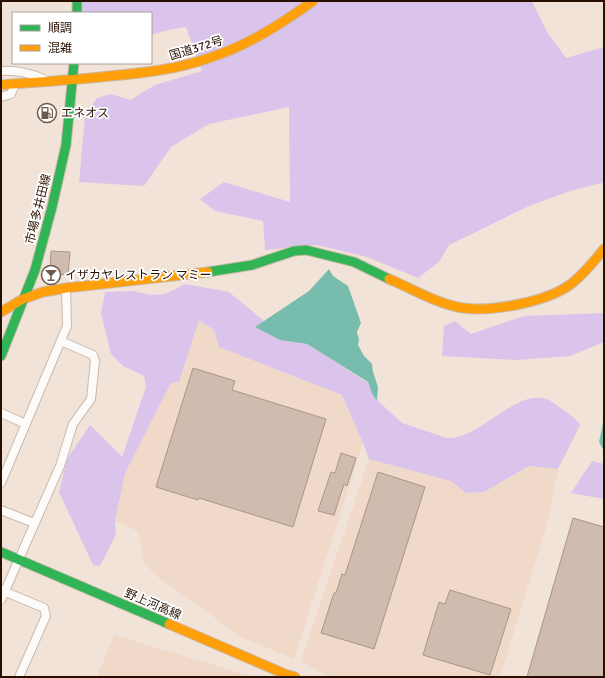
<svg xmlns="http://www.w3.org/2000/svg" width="605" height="678" font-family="Signika,'Noto Sans JP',sans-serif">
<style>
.built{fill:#f0d9c8}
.green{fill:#dac4eb}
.water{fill:#77bcac}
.building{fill:#cfbcae;stroke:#a89687}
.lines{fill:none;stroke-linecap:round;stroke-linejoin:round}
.street-casing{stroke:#cbb9aa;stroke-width:10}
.fast-casing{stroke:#cbb9aa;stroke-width:11}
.slow-casing{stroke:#cbb9aa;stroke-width:11}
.street{stroke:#fdfbf9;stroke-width:8}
.fast{stroke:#30b455;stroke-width:9}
.slow{stroke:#ff9f0a;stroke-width:9}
.labels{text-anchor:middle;stroke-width:3.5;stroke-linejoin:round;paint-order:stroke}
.street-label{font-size:12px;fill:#271000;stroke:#fff}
.poi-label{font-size:12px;fill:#271000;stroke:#fff;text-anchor:start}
</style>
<rect width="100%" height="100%" fill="#f2e3d8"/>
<!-- built -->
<g class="built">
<path d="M199,320L214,330L219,347L342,395L363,443L294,659L243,638L155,575L144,562L138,531L115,521L125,473L171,383L179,382Z"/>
<path d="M369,459L452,481L466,493L484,492L530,466L558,469L548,521L500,677H329L301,661Z"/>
<path d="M114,635L254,677H97Z"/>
</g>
<!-- green -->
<g class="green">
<path d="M82,1H532L547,32L566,58L604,47V184L601,183L570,191L529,206L449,245L439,262L418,278L367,257L317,245L265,250L263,221L215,211L200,199L224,182L290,202L289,107L209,124L171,147L144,186L79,182L85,115L97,98L111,94L130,100L155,85L202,71L186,27L168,30L151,35V13H82Z"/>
<path d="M185,284L229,292L264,321L256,327L280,340L307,344L368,383L371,388L375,398L402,423L447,438C482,439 517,386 549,400C553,402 556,405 559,407C568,413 574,417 580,425L558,469L529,466L484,492L466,493L451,481L369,459L363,443L342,395L219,347L214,330L199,320L179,382L171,383L125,473L115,521L116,534L100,566L93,565L59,492L67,459L90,425L122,457L146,387L144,376L123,366L111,354L101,314L105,292L133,291L152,295L165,294Z"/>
<path d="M604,313V342L570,356L517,360L442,356L444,326L455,321L471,334L524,316Z"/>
<path d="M592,461L604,464V499L571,493Z"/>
</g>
<!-- water -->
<g class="water">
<path d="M329,269L333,276L348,286L361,323L357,332L359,340L358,345L364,356L372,364L373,372L378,387L377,400C372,397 371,388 368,382L307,344L280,340L255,327L309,291Z"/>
<path d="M604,418V451L599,442Z"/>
</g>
<!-- building -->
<g class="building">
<path d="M51,251L70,252L68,275L56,274L55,279L44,278L45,267L50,268Z"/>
<path d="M193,368L235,381L232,390L326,419L293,527L199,498L198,500L156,487Z"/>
<path d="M341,453L356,458L347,486L344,484L334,515L318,511L331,472L335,473Z"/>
<path d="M378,472L425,487L374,649L321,633L334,593H336L342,574L345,575Z"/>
<path d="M573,518L604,527V677H527Z"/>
<path d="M450,590L511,609L490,675L423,655L439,602L445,604Z"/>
</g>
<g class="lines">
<defs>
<g id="street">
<path d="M1,71C15,70 30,73 43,79"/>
<path d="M1,97L11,94L15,84"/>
<path d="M1,413L26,424"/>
<path d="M1,483L67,326L66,288"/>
<path d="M1,510L34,523"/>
<path d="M1,590L44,608L46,616L19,677"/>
<path d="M1,600L60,466L73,424L91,399L95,361L93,355L61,341"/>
</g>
<g id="fast">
<path d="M77,1V13"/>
<path d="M208,272L252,265L294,251L306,250L354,262L389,279"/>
<path d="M1,356L35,270L52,207L66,145L74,63"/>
<path d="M1,552L169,624"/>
</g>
<g id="slow">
<path d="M1,85C38,82 74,80 110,76C144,73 178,69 209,58C247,46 281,24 313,1"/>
<path d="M389,279C413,289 437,304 463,308C492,312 547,302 571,284C584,274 594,261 604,249"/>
<path d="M1,312L23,299L43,292L66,288L208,272"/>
<path d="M169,624L285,674L295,677"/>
</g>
</defs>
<!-- street casing -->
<use href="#street" class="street-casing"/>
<!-- fast casing -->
<use href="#fast" class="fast-casing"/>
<!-- slow casing -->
<use href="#slow" class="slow-casing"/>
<!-- street -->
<use href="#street" class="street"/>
<!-- fast -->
<use href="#fast" class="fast"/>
<!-- slow -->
<use href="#slow" class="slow"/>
</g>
<!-- icons -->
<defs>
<symbol id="fuel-ring" viewBox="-11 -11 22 22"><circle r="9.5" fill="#fff" stroke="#6e5a4c" stroke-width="1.5"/><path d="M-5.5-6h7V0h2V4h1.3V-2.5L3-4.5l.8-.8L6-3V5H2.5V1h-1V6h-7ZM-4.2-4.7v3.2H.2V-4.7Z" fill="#6e5a4c"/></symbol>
<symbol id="bar-ring" viewBox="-11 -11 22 22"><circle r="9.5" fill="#fff" stroke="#6e5a4c" stroke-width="1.5"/><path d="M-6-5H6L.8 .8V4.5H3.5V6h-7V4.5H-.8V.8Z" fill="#6e5a4c"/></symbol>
</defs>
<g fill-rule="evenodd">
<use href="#fuel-ring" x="36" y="102" width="22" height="22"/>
<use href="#bar-ring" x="40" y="264" width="22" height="22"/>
</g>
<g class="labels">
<!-- street labels -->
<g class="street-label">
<text transform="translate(196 48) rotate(-17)" y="4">国道372号</text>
<text transform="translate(38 209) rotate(-76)" y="4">市場多井田線</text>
<text transform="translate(153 604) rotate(23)" y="4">野上河高線</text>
</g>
<!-- poi labels -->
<g class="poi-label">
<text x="61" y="117">エネオス</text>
<text x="65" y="279">イザカヤレストラン マミー</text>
</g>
</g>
<!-- border -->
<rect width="605" height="678" fill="none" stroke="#271000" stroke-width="4"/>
<!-- legend -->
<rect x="12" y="12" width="140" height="52" fill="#ffffff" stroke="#a99f99"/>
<rect x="20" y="25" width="20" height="6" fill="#30b455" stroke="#a99f99"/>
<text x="48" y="32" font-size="12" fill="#271000">順調</text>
<rect x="20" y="45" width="20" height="6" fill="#ff9f0a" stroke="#a99f99"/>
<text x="48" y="52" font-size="12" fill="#271000">混雑</text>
</svg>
